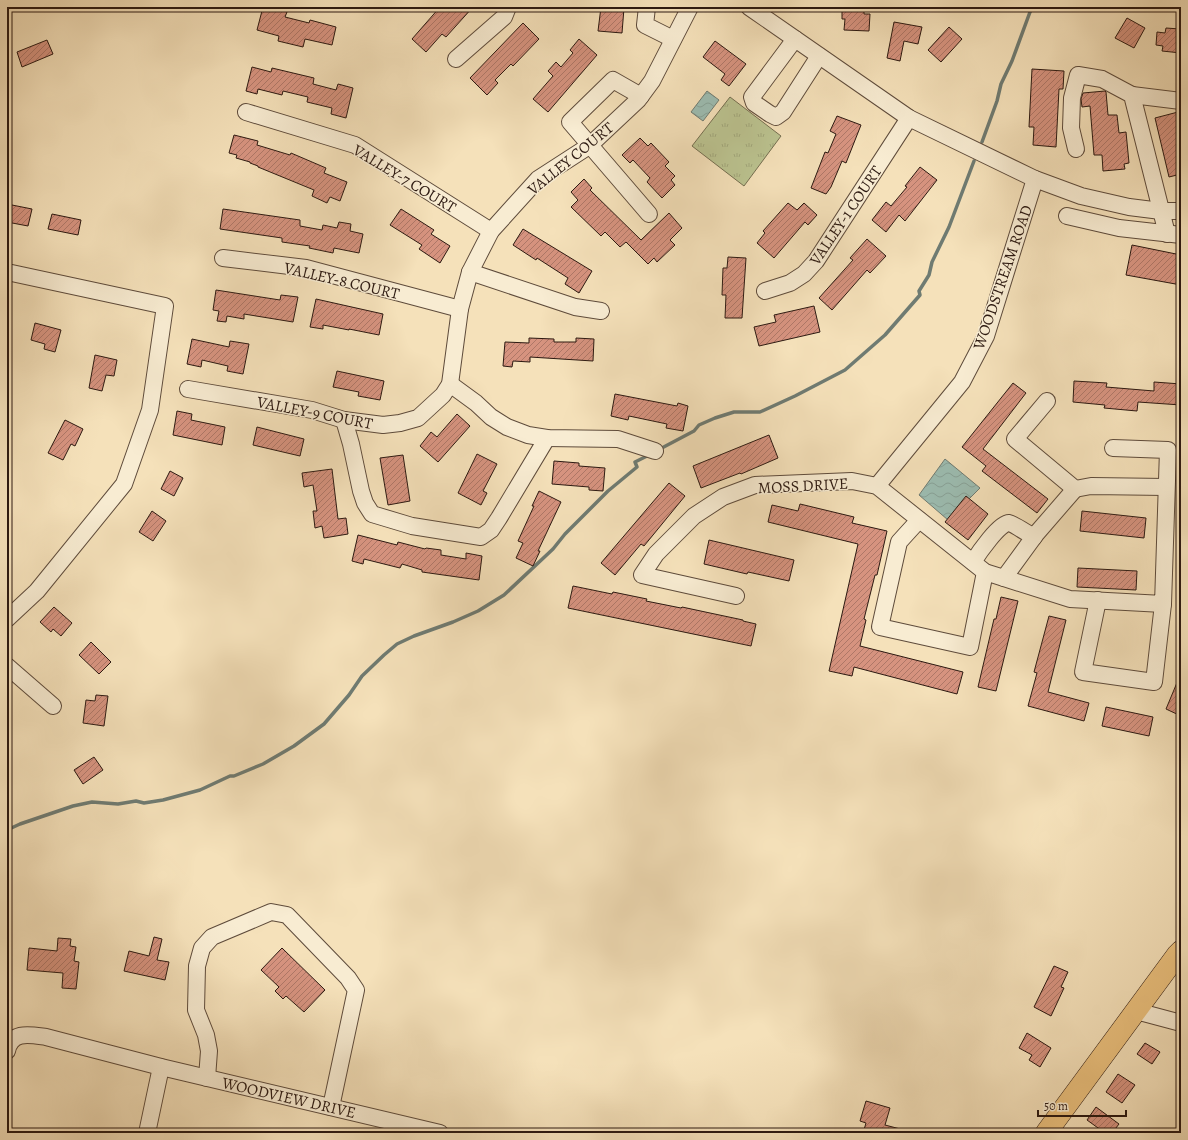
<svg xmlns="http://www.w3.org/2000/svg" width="1188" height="1140" font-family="Alegreya,serif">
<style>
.park{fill:url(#park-tufts);stroke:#746e50}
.water{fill:url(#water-waves);stroke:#6f7b72}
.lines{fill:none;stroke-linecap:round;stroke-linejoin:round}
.stream{stroke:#6f7b72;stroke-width:3.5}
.building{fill:url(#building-hatch);stroke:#2c1911}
.minor-casing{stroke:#5e4b3b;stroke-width:18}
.major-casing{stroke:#2c1911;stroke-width:22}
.minor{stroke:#f8ecd2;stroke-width:16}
.major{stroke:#eac07d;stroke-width:21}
.labels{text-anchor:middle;stroke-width:3;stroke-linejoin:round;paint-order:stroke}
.street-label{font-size:16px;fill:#2c1911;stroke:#f8ecd2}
</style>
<defs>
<pattern id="park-tufts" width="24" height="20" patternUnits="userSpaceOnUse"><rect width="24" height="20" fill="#bbc390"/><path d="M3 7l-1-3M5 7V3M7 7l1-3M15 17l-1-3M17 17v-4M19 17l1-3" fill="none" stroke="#a1a77b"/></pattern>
<pattern id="water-waves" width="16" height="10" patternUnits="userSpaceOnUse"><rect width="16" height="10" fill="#9cbdb2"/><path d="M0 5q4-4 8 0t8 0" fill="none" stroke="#87a298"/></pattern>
<pattern id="building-hatch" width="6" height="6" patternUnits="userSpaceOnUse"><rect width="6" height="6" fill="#d6937f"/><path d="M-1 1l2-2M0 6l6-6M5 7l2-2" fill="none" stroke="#ae7767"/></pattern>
</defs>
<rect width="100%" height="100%" fill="#f5e1ba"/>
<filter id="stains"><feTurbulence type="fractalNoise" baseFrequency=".005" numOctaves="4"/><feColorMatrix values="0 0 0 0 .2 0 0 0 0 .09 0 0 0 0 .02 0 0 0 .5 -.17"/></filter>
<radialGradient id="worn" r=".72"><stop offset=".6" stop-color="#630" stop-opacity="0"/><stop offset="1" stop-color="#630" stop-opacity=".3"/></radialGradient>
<!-- park -->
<path class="park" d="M730,97L781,136L744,186L692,146Z"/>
<!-- water -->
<g class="water">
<path d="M707,91L719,100L703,121L691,112Z"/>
<path d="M945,459L980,488L948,520L919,495Z"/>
</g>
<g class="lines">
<!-- stream -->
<g class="stream">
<path d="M982,142L997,101L1001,84L1012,61L1030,12L1033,7"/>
<path d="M658,450L694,431L699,425L715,418L734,412H760L795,396L845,370L885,335L920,295L919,291L929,275L932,262L949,227L974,161"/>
<path d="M7,830L20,824L73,806L92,802L118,804L136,801L144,803L163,800L200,790L230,776H234L263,764L294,746L324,724L349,695L362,676L384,655L397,644L414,636L453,622L478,611L504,595L553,549L565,534L608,491L637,467L635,462L649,455"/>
</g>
</g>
<!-- building -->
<g class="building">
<path d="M263,7H267L287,12L285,17L309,23L310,20L336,27L332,45L305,39L303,47L278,41L279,36L257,30Z"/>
<path d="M440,7L444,11L448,7H473L446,37L442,34L426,52L412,39Z"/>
<path d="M601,7L624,8L622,33L598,31Z"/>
<path d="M842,7H864V14H870L869,31L844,30L845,19H842Z"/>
<path d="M1127,18L1145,28L1134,48L1115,38Z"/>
<path d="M894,22L922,27L918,44L904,41L900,61L887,58Z"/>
<path d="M523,23L539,39L513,66L511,64L495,80L498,83L487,95L470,78Z"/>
<path d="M949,27L962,39L941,62L928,50Z"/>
<path d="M1166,28L1180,29L1181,53L1162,51L1163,46L1156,45L1157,32L1165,33Z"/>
<path d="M579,39L597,55L548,112L533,99L553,76L548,71L556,62L561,67L573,53L570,50Z"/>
<path d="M47,40L53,54L22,67L17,52Z"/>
<path d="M715,41L746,64L729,86L721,80L725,74L703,57Z"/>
<path d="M252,67L271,72L272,68L314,78L313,84L336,90L338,84L353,88L346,118L331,114L332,108L307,102L308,97L283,91L282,95L258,89L257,94L246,91Z"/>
<path d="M1032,69L1064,71L1063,89H1059L1056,147L1033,145L1034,127H1029Z"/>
<path d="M1105,91L1106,92L1108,115H1117L1119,133L1126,132L1129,163L1124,164L1125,169L1103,171L1102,155H1094L1090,106L1082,107L1081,99L1083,93Z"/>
<path d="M1178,112L1181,126V174L1169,177L1155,118Z"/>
<path d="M837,116L861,125L846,163L842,161L831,187L826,194L811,188L825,152L828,153L836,134L830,131Z"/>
<path d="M234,135L258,141L257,145L290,155L291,153L326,168L324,173L347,182L340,201L330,197L327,203L312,196L314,190L258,167V166L250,163V162L236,158L237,155L229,153Z"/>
<path d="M640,138L648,146L651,143L669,162L665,166L675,176L671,180L675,185L662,198L647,182L650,178L633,160L630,163L622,155Z"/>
<path d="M920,167L937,180L905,221L899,215L886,232L872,220L886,202L891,206L907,187L905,186Z"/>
<path d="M584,179L592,188L590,190L641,240L669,213L682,228L670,240L675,245L657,262L654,258L648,264L626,242L620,247L605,232L601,236L571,207L578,200L571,192Z"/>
<path d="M788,203L797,210L804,203L817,215L808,225L805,222L774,258L757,243L765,233L763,231Z"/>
<path d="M7,204L32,209L28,226L7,222Z"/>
<path d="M223,209L300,220V226L322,230L323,225L337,228L339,222L351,224L350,231L363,234L359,253L334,248L333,253L309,248L310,246L282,242V238L220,229Z"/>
<path d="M401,209L434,230L431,234L450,246L440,263L419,249L422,245L390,225Z"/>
<path d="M52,214L81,220L78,235L48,229Z"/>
<path d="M523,229L592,271L579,293L565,284L568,278L537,258L536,260L513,245Z"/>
<path d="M867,239L886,256L870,273L867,270L832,310L819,298L853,260L850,258Z"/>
<path d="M1132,245L1181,255V285L1126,275Z"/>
<path d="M728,257L746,258L742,318H725L726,295H722L723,268H727Z"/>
<path d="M216,290L280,300L281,295L298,297L293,322L244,314V319L227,316L226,322L217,321L219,311L213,310Z"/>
<path d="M316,299L383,314L379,335L349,329V330L323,325V329L310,327Z"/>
<path d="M814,306L820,332L759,346L754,327L776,322L774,315Z"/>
<path d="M35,323L61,330L55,352L44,349L45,344L31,340Z"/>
<path d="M529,338L554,339V342H576V338L594,339L593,361L530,357V362L513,361L512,367L503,366L505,342L529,343Z"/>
<path d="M192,339L229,347L230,341L249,344L243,374L227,371L228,366L202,360L201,367L187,364Z"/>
<path d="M95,355L117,360L114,376L106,375L102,391L89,388Z"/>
<path d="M337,371L384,381L380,400L358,396L359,392L333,387Z"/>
<path d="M1074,381L1107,383L1106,387L1154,391V382L1181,384V405L1138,402L1137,411L1104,408L1105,405L1073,402Z"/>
<path d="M1013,383L1026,393L983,449L1048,499L1037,513L982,471L986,466L962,447Z"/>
<path d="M615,394L677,406L678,403L688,406L683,431L666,428L667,424L629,416L628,420L611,416Z"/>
<path d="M177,411L192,414L191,420L225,427L222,445L173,435Z"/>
<path d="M457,414L470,426L438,462L420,446L431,432L437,437Z"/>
<path d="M65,420L83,429L75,446L71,444L63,460L48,453Z"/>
<path d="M257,427L304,439L300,456L253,445Z"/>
<path d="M769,435L778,458L741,474L740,473L701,488L693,466Z"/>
<path d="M477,454L497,464L483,491L487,493L481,505L458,493Z"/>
<path d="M403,455L410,501L388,505L380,458Z"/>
<path d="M554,461L579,463V466L605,468L603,491L589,490V487L552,484Z"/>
<path d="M332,469L338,519L346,518L348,534L324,538L322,526L315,528L313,511H317L313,485L304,487L302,473Z"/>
<path d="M170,471L183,478L174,496L161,489Z"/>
<path d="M669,483L685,496L644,546L641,544L615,575L601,563Z"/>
<path d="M539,491L561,502L538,551H540L533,566L516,558L523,543L518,541L534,506H532Z"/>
<path d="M966,496L988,514L968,540L945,522Z"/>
<path d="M800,504L854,517L852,523L887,531L877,575H875L864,619L866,620L860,646L963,672L957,694L854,667L852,676L829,671L858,544L768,522L772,505L798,511Z"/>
<path d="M152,511L166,521L153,541L139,532Z"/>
<path d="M1082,511L1146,518L1144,538L1080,531Z"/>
<path d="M358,535L397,545L398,542L425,549L426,548L441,550V555L466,559V553L482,556L479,580L422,572V570L402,564L400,568L364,559L363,564L352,561Z"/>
<path d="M709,540L794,560L789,581L748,572L747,574L704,564Z"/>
<path d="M1078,568L1137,571L1136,590L1077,587Z"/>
<path d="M573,586L612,594L613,592L647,599L646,601L681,608L682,607L710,613L743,620V621L756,624L751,646L568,608Z"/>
<path d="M1001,597L1018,601L996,691L978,687L994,619H996Z"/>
<path d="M54,607L72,623L61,636L53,629L51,632L40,622Z"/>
<path d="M1049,616L1066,620L1048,692L1089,703L1084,721L1028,706L1037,673L1034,672Z"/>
<path d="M91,642L111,662L99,674L79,655Z"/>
<path d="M1181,673V716L1166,709Z"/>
<path d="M96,695L108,696L104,726L83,723L86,700L95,701Z"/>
<path d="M1106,707L1153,717L1149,736L1102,726Z"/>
<path d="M94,757L103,770L83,784L74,770Z"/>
<path d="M154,937L162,939L157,960L169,962L165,980L124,971L129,951L149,956Z"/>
<path d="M58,938L71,939L70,946L76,947L74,961L79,962L76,989L62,988L63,973L27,970L29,948L57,951Z"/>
<path d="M282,948L325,990L304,1012L286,996L283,999L275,991L279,987L261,970Z"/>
<path d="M1054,966L1068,972L1061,987L1064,988L1051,1016L1034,1007Z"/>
<path d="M1027,1033L1051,1048L1040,1067L1029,1060L1032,1055L1019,1048Z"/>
<path d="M1145,1043L1160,1052L1152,1064L1137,1054Z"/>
<path d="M1118,1074L1135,1085L1122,1103L1106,1092Z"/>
<path d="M866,1101L890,1108L885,1125L904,1130V1133H863L866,1123L860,1121Z"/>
<path d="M1096,1107L1119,1124L1112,1133H1105L1087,1120Z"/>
</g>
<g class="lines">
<defs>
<g id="minor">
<path d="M647,7L645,25L673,39"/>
<path d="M749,7L909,118L1035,179L1081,196L1129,207L1161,211H1181"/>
<path d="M795,39L752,97L754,103L770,114L776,117L783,112L819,56"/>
<path d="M456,59L504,17L508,7"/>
<path d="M1132,95L1181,101"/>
<path d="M641,96L613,80L570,122L649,214"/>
<path d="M246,112L355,145L491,231"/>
<path d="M1076,149L1071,128L1072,98L1078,75L1102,79L1132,95L1167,234"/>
<path d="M1067,216L1119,228L1181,235"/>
<path d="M223,258L306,268L460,309"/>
<path d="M7,272L165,306L150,410L124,484L37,591L7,619"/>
<path d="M470,272L575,307L601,311"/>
<path d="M765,291L790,283L804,274L816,261L909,118"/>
<path d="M450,384L476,403L491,417L507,427L528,435L547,438L618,439L655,451"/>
<path d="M188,389L312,410L344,420L383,425L400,423L418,418L443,395L450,384L460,309L470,272L491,231L538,179L589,146L638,100L652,81L690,7"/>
<path d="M1047,401L1015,439L1075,489L1091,486L1166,487"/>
<path d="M344,420L351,444L361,491L365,503L372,514L412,526L481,537L491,530L499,518L547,438"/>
<path d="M877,486L962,382L986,336L1035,179"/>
<path d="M919,520L899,542L880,627L970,647L985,572"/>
<path d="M973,562C978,554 1000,522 1009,523C1014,524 1028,534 1034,537"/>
<path d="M1004,578L1036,534L1075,489"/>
<path d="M736,596L642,575L656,554L694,516L723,497L755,485L852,481L877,486L985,572L1070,599L1163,604L1168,450L1113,448"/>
<path d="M1098,600L1083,672L1154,682L1163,604"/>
<path d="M7,666L53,706"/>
<path d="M1136,1011L1181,1023"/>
<path d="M7,1051C11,1030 31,1035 46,1037L161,1067L440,1133"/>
<path d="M207,1078L209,1051L206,1035L196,1010L197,966L202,948L212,937L271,912L287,915L348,978L356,990L331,1107"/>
<path d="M147,1133L161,1067"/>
</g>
<path id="major" d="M1046,1133L1177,955L1181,951"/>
</defs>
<!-- minor casing -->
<use href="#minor" class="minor-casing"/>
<!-- major casing -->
<use href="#major" class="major-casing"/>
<!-- minor -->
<use href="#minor" class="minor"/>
<!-- major -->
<use href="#major" class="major"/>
</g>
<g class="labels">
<!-- street labels -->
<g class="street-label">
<text transform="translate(570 158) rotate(-39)" y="6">VALLEY COURT</text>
<text transform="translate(405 178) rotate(31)" y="6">VALLEY-7 COURT</text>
<text transform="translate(845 215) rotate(-56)" y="6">VALLEY-1 COURT</text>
<text transform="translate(1002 277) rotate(-71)" y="6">WOODSTREAM ROAD</text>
<text transform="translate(342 280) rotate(13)" y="6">VALLEY-8 COURT</text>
<text transform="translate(315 412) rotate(11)" y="6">VALLEY-9 COURT</text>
<text transform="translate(803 485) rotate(-3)" y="6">MOSS DRIVE</text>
<text transform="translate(289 1097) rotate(13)" y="6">WOODVIEW DRIVE</text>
</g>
</g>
<!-- margin -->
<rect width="1188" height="1140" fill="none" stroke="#f5e1ba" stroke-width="24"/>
<rect x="8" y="8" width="1172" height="1124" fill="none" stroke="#2c1911" stroke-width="2"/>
<rect x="12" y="12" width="1164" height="1116" fill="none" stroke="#2c1911"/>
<!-- scale -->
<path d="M1038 1110v6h88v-6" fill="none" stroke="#2c1911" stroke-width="2"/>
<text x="1044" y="1110" font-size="12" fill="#2c1911" stroke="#f8ecd2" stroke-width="3" paint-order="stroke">50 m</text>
<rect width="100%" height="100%" filter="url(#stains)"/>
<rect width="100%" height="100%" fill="url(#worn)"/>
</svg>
